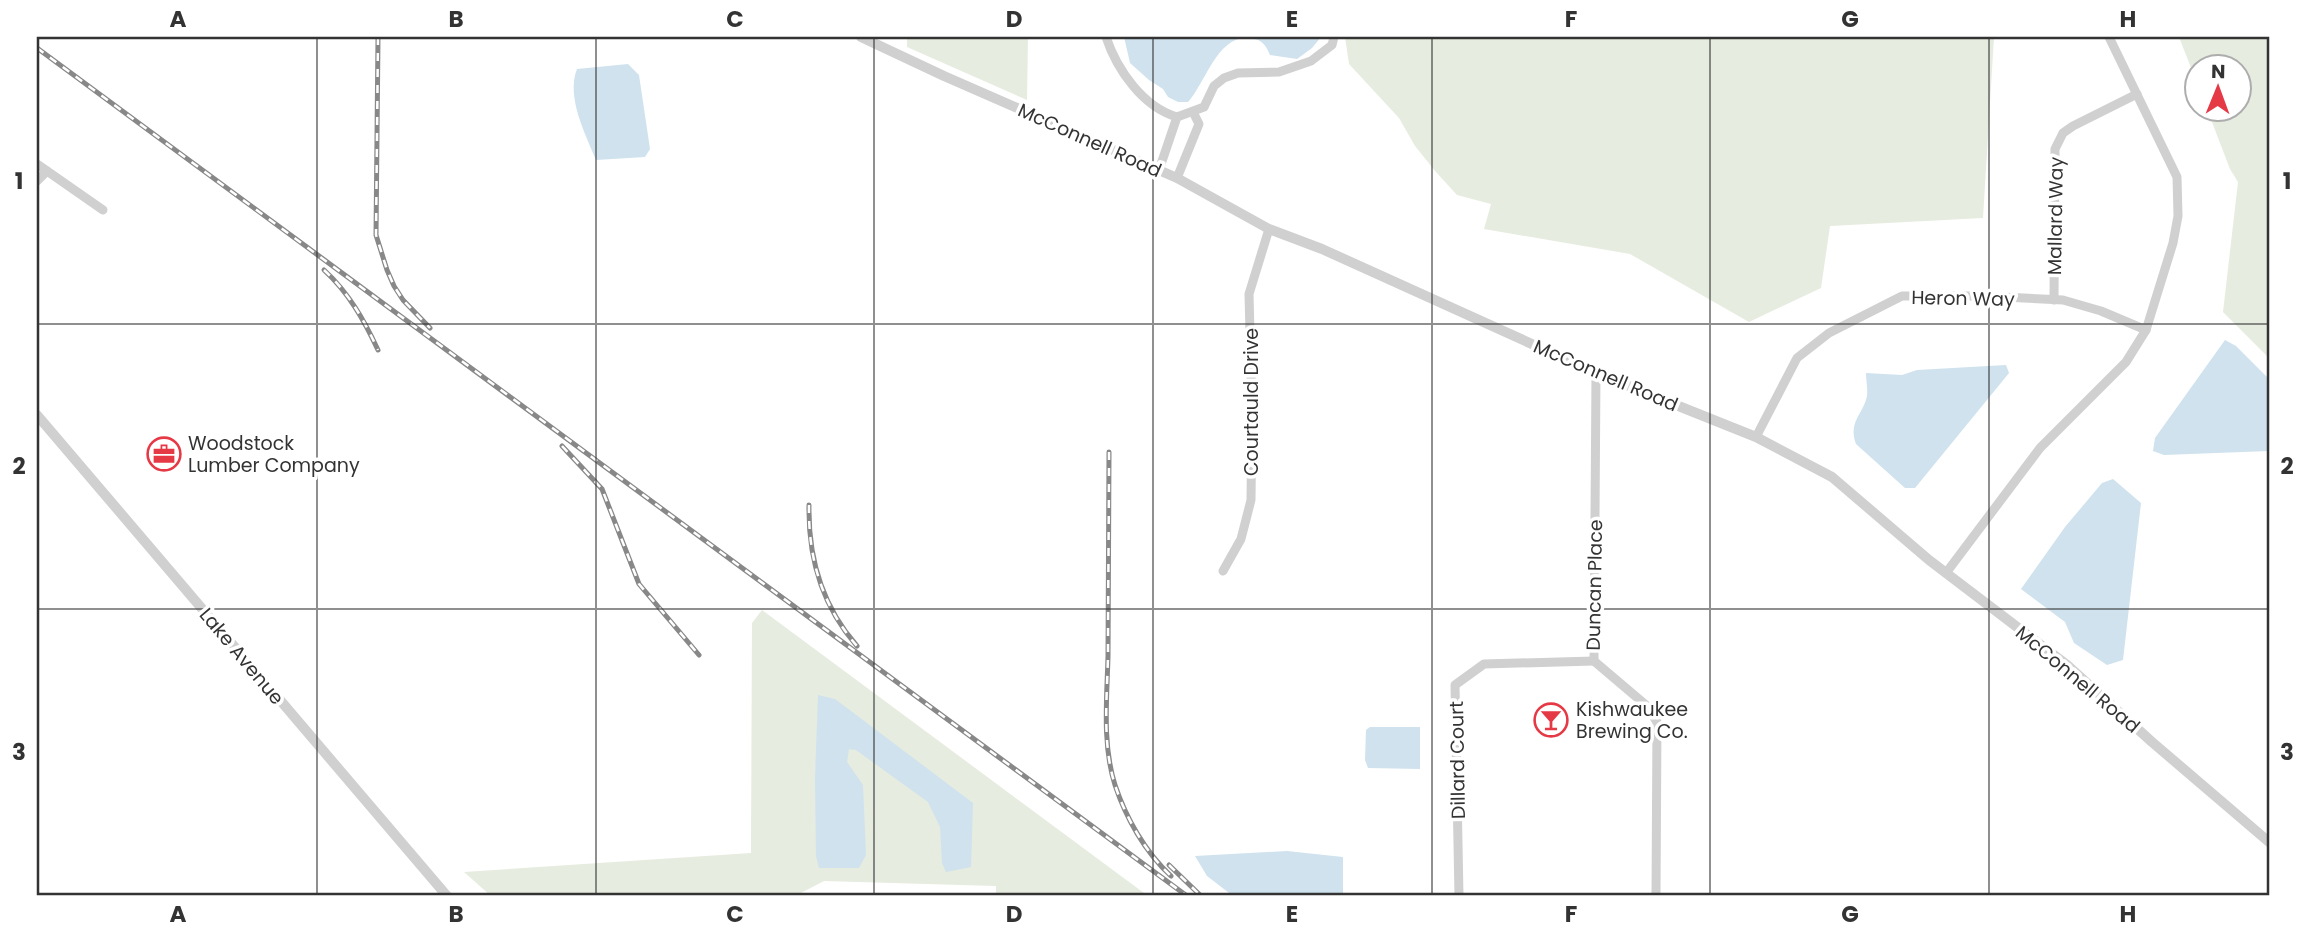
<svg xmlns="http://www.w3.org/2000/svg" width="2306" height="933" font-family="Poppins,sans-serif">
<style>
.green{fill:#e6ecdf}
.water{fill:#cfe2ee}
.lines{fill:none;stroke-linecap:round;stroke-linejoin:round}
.minor{stroke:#d0d0d0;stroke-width:9}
.tertiary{stroke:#d0d0d0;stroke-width:10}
.rail-casing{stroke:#888;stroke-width:5}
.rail{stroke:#fff;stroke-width:2.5;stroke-dasharray:8;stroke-linecap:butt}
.grid{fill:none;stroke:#333;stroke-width:2;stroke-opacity:0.55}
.labels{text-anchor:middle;stroke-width:7;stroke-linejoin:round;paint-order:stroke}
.street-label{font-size:19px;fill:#333;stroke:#fff}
.poi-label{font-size:19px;fill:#333;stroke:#fff;text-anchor:start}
.neatline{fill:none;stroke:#333;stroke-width:2.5}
.grid-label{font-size:23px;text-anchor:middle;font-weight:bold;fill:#333}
</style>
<rect width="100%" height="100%" fill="#fff"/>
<!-- green -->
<g class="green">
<path d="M907,37H1028L1027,100L907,47Z"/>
<path d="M1345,37H1994L1983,218L1830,226L1821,288L1749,322L1630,254L1484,229L1491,204L1457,195L1436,172L1415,146L1399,118L1349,64Z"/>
<path d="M2179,37H2269V358L2223,312L2238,182L2230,169L2207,109L2240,108V66H2198L2197,83Z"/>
<path d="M762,610L1148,896H996V886L824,881L795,896H491L464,872L751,853L752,623Z"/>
</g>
<!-- water -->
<g class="water">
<path d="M1124,37H1321L1312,48L1297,59L1270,55C1266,45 1262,40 1251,38C1218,33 1206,82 1188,102H1178L1168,97L1163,89L1149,80L1130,63Z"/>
<path d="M628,64L639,75L650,149L645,157L596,160C585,133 566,97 577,69Z"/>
<path d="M2225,340L2236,346L2269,379V451L2164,455L2153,451L2155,438Z"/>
<path d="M2006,365L2009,373L1915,488H1905L1856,444C1848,421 1863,415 1867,396C1868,390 1866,380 1866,373L1902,375L1917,370Z"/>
<path d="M2113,479L2141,503L2123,660L2107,665L2074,643L2065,622L2021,589L2065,527L2102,483Z"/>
<path d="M818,695L835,699L973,803L971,867L946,872L942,863L940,827L928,802L856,750L849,749L847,762L863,785L866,855L859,868H819L816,856L815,778Z"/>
<path d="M1370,727H1420V769L1368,768L1365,760L1366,730Z"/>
<path d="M1287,851L1343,857V896H1233L1207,876L1195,856Z"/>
</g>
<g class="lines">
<!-- minor -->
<g class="minor">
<path d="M1106,37C1117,70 1143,107 1177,117"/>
<path d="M1177,117L1204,107L1214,86L1224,78L1238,73L1279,72L1311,61L1332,45L1334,37"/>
<path d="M37,164L103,210"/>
<path d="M1159,170L1177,117"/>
<path d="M1177,178L1199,124L1193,112"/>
<path d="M37,181L47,171"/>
<path d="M2054,300L2055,149L2063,133L2073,126L2137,94"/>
<path d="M1756,437L1797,358L1829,333L1902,296H1982L2063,300L2101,311L2146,330"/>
<path d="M1223,571L1241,539L1251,500L1252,411L1249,294L1269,229"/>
<path d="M1946,573L2040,448L2126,362L2146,330L2173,243L2178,216L2177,177L2109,37"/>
<path d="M1594,661L1596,373"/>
<path d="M1594,661L1647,706L1657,722L1656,896"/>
<path d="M1459,896L1455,685L1484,664L1594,661"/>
</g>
<!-- tertiary -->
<g class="tertiary">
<path d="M861,37L944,76L1177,178L1269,229L1322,249L1596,373L1756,437L1832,477L1929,560L2067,665L2152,742L2269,842"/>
<path d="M37,415L447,896"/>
</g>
<defs>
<g id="rail">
<path d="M378,37L376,235L387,270L394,286L403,300L430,328"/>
<path d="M37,48L1187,896"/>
<path d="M324,270C349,293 364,320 378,350"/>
<path d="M562,446L602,489L639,584L699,655"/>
<path d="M1109,452C1109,520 1108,588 1108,656C1107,698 1102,744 1115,785C1126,818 1145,852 1171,876"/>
<path d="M809,505C808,558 822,606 857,646"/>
<path d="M1169,865L1201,896"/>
</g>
</defs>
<!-- rail casing -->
<use href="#rail" class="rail-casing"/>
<!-- rail -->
<use href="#rail" class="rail"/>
</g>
<!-- grid -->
<path class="grid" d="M317,37V896M596,37V896M874,37V896M1153,37V896M1432,37V896M1710,37V896M1989,37V896M37,324H2269M37,609H2269"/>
<!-- icons -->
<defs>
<symbol id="office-ring" viewBox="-11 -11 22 22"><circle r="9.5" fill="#fff" stroke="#e63946" stroke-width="1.5"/><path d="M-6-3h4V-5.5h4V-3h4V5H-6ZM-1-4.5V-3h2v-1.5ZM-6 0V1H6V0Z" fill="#e63946"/></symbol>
<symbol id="bar-ring" viewBox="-11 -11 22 22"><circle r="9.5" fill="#fff" stroke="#e63946" stroke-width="1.5"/><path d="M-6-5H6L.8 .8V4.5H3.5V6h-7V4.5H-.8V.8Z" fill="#e63946"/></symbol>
</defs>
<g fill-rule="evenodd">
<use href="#office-ring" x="145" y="435" width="38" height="38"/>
<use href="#bar-ring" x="1532" y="701" width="38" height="38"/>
</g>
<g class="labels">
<!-- street labels -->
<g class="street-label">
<text transform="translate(1090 140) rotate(24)" y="7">McConnell Road</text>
<text transform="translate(2055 216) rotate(-89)" y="7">Mallard Way</text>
<text transform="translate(1963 298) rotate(1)" y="7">Heron Way</text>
<text transform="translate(1606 375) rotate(23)" y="7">McConnell Road</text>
<text transform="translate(1251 402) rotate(-90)" y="7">Courtauld Drive</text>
<text transform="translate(1594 585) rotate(-89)" y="7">Duncan Place</text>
<text transform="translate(242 656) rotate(50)" y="7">Lake Avenue</text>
<text transform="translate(2078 679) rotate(40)" y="7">McConnell Road</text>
<text transform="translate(1457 760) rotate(-91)" y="7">Dillard Court</text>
</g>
<!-- poi labels -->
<g class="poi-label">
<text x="188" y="450">Woodstock<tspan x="188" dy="22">Lumber Company</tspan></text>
<text x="1576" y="716">Kishwaukee<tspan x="1576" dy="22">Brewing Co.</tspan></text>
</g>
</g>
<!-- border -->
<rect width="2306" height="933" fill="none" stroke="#ffffff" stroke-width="77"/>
<!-- north arrow -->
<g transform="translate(2218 88) rotate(1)"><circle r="33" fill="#ffffff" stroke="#adadad" stroke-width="2"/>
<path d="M0-5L12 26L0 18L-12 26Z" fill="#e63946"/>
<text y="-10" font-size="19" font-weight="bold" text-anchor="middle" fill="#333333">N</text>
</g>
<rect x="38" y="38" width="2230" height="856" class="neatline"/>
<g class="grid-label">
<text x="178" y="27">A</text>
<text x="456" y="27">B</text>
<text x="735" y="27">C</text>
<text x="1014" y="27">D</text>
<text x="1292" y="27">E</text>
<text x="1571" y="27">F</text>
<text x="1850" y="27">G</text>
<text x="2128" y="27">H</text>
<text x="19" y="189">1</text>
<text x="2287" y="189">1</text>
<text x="19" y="474">2</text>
<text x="2287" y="474">2</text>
<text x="19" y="760">3</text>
<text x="2287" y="760">3</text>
<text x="178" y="922">A</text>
<text x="456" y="922">B</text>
<text x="735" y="922">C</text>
<text x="1014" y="922">D</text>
<text x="1292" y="922">E</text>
<text x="1571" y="922">F</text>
<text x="1850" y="922">G</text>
<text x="2128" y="922">H</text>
</g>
</svg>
